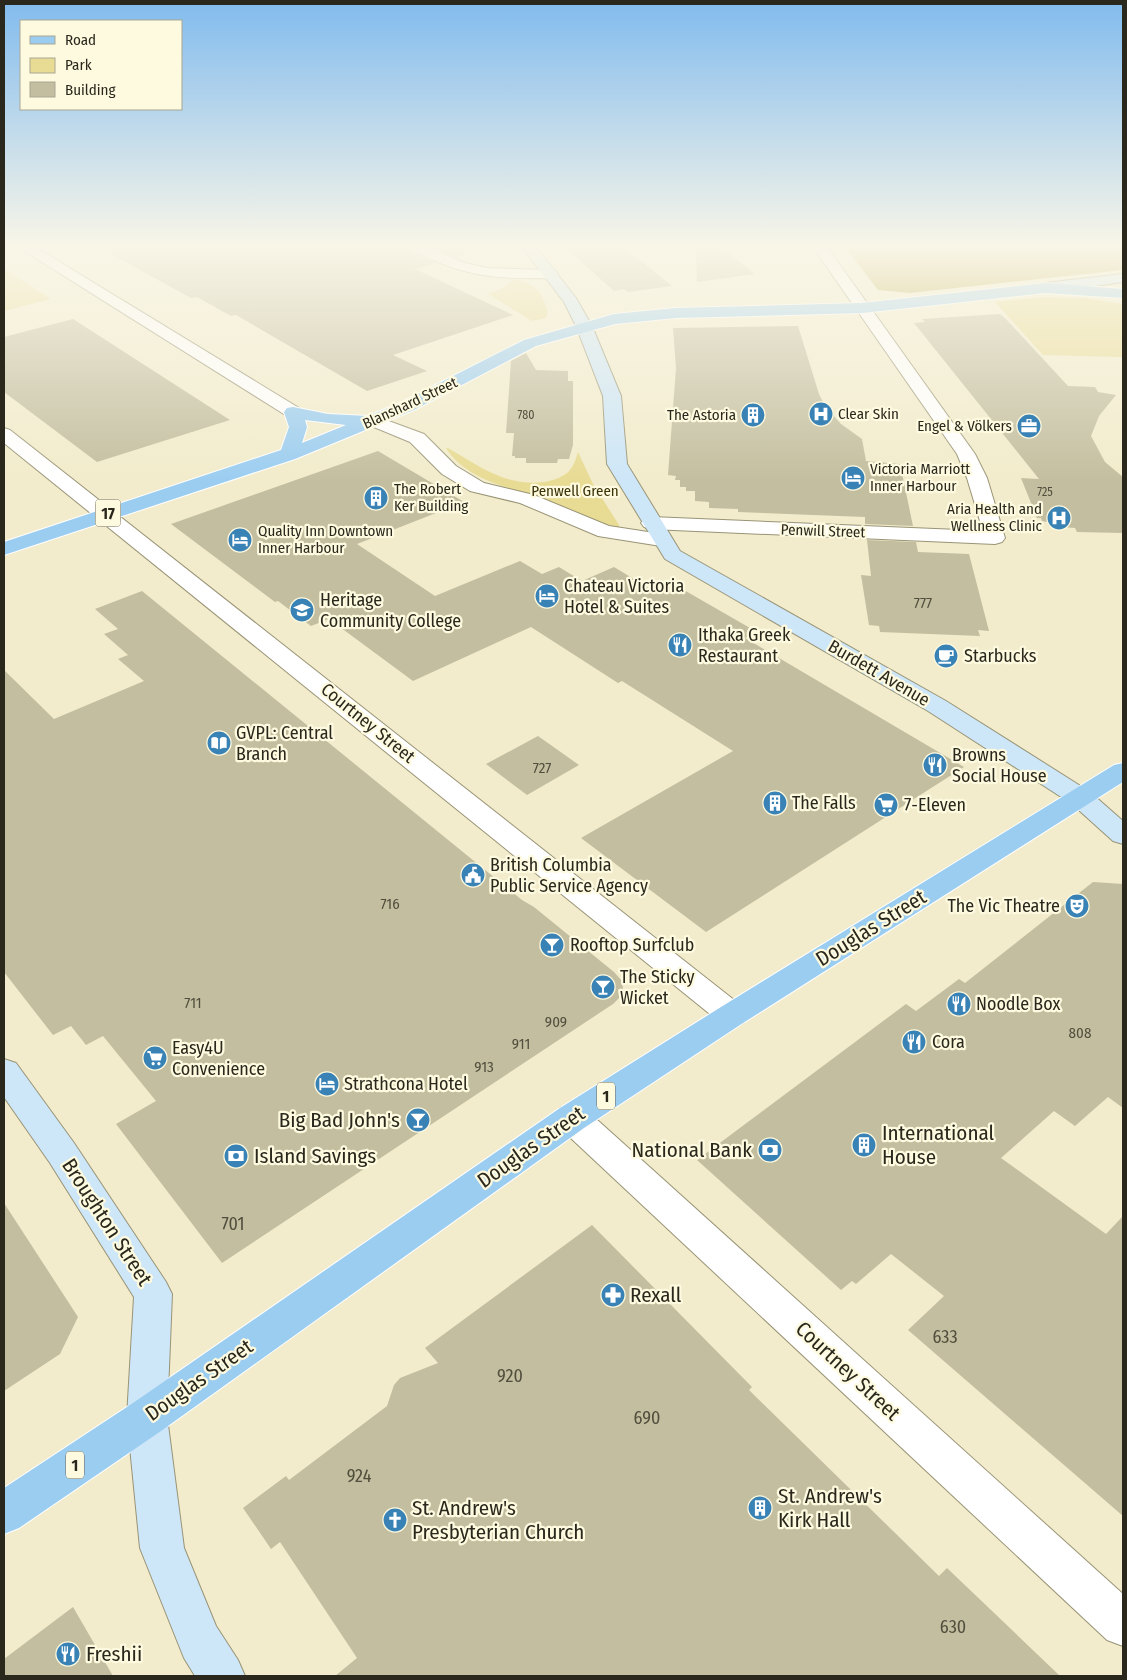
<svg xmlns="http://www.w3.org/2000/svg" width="1127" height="1680" font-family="'Fira Sans Condensed',sans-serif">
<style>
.green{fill:#e8db94}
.forest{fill:#bba946}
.building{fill:#c3be9f}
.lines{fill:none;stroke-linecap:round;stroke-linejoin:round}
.street-casing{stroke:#999476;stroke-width:2}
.secondary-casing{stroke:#999476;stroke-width:2}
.primary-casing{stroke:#fff;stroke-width:2}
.street{fill:#fff;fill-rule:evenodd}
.secondary{fill:#cde6f8;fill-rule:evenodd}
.primary{fill:#9bcdf1;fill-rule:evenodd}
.labels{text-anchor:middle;stroke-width:4.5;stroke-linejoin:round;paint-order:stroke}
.far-number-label{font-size:12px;fill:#504e3d}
.far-street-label{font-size:15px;fill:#2a281c;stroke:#fefae0}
.far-poi-label{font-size:15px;fill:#2a281c;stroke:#fefae0;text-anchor:start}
.far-park-label{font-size:15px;fill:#3a3207;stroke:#fefae0}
.number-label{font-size:15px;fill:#504e3d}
.shield{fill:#fefae0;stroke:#6a6757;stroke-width:1}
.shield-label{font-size:16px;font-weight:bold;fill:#2a281c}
.poi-label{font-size:18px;fill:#2a281c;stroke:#fefae0;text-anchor:start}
.street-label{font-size:18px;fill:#2a281c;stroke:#fefae0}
.near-number-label{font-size:18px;fill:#504e3d}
.near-street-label{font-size:21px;fill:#2a281c;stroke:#fefae0}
.near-poi-label{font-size:21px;fill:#2a281c;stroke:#fefae0;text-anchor:start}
</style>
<rect width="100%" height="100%" fill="#f2eccc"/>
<!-- green -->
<g class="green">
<path d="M4,269L51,299L4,311Z"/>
<path d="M514,279C537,284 541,291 548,312L546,318L532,321L488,294L503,288Z"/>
<path d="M1043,297L1085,298L1123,304V357L1043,355L995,302Z"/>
<path d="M446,448H448C481,467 506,487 545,482C554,480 564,477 570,470C574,465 576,458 578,452L593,484L619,525V529L615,530C595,521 575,511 554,503C518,489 468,483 446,448Z"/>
</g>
<!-- forest -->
<path class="forest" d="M845,247H1123V270L910,293L878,290Z"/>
<!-- building -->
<g class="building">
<path d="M98,247H408L411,252L436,263L415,269L513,315L393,355L427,371L367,391L236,315L231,316L197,297L191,298Z"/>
<path d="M433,247H464L465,254L456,257Z"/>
<path d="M565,247H624L672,286L628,292L624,289L614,291Z"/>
<path d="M696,247H720L755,274L697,282Z"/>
<path d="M1000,314L1006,319L1068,386L1095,387L1098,392L1116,395L1099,416L1091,436L1105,462L1123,477V533L1077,532L1075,528L1049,526L1047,522L1042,521L1041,518H1037L1021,478L1039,479L914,323L925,322L922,319Z"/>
<path d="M73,319L230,420L97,462L4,392V337Z"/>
<path d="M798,326L819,394L825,406L841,424L862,439L866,461L900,464L913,526L865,524V517L738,512V509L709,508V502L695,501V491H686V487H680V480H675L676,476L668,475L676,368L673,328Z"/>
<path d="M526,353L536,370L568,371V381H573V445L569,459H558L557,463H526V458H515V456H512L514,433H506L511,361Z"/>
<path d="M378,451L464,502L357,544L435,596L520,561L542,574L559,567L582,581L614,567L652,590L670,582L757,632L745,638L964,767L706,932L581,838L733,751L622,681L618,683L531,627L413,681L329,619L311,626L278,601L275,602L171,524Z"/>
<path d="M867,540L916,542L918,552L969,554L989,631L978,630L980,636L880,632L879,626L869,625L861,575L871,576Z"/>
<path d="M142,591L522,900L534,907L614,972L621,980L623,988L620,997L613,1004L222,1263L116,1124L156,1101L103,1036L86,1045L71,1026L53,1035L4,972V670L54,719L144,681L118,659L128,655L104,634L118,629L95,609Z"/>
<path d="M538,736L579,765L527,795L486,764Z"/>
<path d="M1093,882L1123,884V1108L1108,1097L1075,1126L1054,1111L1001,1158L1106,1234L1123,1216V1516L908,1330L944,1296L891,1254L856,1284L852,1281L841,1290L697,1160L906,1004L916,1011L959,979L965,983Z"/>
<path d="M4,1203L78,1317L60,1354L4,1391Z"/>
<path d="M592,1225L752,1387L749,1390L939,1576L947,1568L1060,1676H335L357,1658L280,1542L271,1549L243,1508L286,1476L289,1480L387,1406L394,1385L400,1378L438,1363L425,1348Z"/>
<path d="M73,1607L113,1676H4V1659Z"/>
</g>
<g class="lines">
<defs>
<g id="street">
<path d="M18,247H35L299,408L302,412L299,416L293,417L287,416Z"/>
<path d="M410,247H428L465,263L487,268L551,270L556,271L558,274L556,277L551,278C493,279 465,277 412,250Z"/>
<path d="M813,247H827L975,454L987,478L1005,538L1002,542L995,544L651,529L644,527L641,523L644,519L651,517L983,531L967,478L957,454Z"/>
<path d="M375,416L424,434L456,466L484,483L534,495L609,526L661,534L668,536L671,540L668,544L661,546L598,536L520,503L470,491L442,474L410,442L369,425L366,421L369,417Z"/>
<path d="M4,428L10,430L743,1007L748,1015L743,1023L732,1027L721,1023L4,443Z"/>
<path d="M572,1104L584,1108L654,1171L1123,1594V1646L1107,1640L560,1128L555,1118L560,1108Z"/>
</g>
<g id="secondary">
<path d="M522,247H536L576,298L592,326L621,396L627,464L680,551L946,701L1090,792L1123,821V844L1113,841L1072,804L928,711L665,559L607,464L603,396L576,326L564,302Z"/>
<path d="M1123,274V282L1045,293L1040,291L1037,288L1040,285L1045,283Z"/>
<path d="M4,1059L16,1063L74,1143L166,1282L172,1294L167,1417L184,1548L216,1626L238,1660L245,1676H195L184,1658L140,1548L127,1417L134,1297L50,1163L4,1097Z"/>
</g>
<g id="primary">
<path d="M1045,283L1123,289V298L1045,293L862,313L676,318L615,324L536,346L414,410L295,459L4,555V542L281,450L289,427L284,412L287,408L293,407L328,414L368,416L402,402L524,340L614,314L676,308L862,303ZM305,420L346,425L302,443L307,427Z"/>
<path d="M1123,763V782L743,1023L584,1128L161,1431L19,1528L4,1534V1488L133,1403L560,1108L721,1007L1114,765Z"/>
</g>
</defs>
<!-- street casing -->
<use href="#street" class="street-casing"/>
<!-- secondary casing -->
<use href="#secondary" class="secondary-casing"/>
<!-- primary casing -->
<use href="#primary" class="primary-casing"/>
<!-- street -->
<use href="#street" class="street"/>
<!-- secondary -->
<use href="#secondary" class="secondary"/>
<!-- primary -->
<use href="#primary" class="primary"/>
</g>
<!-- sky -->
<linearGradient id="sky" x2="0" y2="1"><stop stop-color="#81bbee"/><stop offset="0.51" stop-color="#f9f6e8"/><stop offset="1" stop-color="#f9f6e8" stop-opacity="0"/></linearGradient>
<rect width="1127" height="482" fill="url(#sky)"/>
<!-- icons -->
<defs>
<symbol id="hospital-disc" viewBox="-11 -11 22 22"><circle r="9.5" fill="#3982b6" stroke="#fefae0"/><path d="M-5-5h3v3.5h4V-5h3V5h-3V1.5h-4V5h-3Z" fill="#fff"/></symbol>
<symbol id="building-disc" viewBox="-11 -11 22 22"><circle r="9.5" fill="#3982b6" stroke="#fefae0"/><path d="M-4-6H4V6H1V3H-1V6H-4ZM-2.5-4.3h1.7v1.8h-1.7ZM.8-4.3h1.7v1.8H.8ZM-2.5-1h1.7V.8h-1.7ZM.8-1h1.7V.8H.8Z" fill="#fff"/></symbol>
<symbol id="office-disc" viewBox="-11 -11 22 22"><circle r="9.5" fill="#3982b6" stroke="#fefae0"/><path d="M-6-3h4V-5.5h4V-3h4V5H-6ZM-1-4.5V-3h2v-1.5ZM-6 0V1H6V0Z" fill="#fff"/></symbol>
<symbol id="hotel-disc" viewBox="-11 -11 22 22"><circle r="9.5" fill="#3982b6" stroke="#fefae0"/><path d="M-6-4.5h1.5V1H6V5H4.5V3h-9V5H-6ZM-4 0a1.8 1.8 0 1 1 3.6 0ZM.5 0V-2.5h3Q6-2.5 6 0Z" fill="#fff"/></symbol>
<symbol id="university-disc" viewBox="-11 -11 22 22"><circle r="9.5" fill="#3982b6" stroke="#fefae0"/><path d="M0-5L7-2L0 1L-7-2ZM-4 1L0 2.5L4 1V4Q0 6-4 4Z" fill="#fff"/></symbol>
<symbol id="restaurant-disc" viewBox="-11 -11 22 22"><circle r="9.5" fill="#3982b6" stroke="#fefae0"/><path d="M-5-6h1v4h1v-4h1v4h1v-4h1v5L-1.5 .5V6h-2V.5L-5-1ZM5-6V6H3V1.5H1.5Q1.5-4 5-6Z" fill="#fff"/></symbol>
<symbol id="cafe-disc" viewBox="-11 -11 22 22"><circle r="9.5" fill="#3982b6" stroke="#fefae0"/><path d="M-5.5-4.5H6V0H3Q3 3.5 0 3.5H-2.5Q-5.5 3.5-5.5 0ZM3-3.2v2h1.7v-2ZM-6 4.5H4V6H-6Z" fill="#fff"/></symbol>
<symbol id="library-disc" viewBox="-11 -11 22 22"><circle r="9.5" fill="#3982b6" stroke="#fefae0"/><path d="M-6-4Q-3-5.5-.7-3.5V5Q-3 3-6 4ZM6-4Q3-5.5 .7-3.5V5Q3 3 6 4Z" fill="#fff"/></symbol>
<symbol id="supermarket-disc" viewBox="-11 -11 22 22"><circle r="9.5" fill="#3982b6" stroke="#fefae0"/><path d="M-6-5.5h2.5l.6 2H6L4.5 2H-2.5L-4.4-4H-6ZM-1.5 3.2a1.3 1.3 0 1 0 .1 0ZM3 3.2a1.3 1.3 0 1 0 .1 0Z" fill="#fff"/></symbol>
<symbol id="civic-disc" viewBox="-11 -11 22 22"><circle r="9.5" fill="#3982b6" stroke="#fefae0"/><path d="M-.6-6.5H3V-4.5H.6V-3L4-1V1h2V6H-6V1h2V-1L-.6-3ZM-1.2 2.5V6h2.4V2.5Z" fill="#fff"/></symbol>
<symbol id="theatre-disc" viewBox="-11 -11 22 22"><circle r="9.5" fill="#3982b6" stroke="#fefae0"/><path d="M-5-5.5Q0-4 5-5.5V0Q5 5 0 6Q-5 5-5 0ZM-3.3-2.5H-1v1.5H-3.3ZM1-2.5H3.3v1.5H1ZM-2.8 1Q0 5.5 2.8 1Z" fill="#fff"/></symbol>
<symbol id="bar-disc" viewBox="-11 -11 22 22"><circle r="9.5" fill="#3982b6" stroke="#fefae0"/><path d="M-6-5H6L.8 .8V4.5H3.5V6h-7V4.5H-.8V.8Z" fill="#fff"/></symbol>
<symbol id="bank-disc" viewBox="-11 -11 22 22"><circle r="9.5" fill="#3982b6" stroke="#fefae0"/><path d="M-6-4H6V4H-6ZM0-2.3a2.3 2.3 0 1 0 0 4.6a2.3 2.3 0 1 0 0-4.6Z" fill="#fff"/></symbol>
<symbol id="pharmacy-disc" viewBox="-11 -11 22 22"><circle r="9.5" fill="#3982b6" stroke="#fefae0"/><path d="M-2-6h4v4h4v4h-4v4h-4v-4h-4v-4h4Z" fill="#fff"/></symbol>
<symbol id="church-disc" viewBox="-11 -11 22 22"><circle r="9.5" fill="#3982b6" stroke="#fefae0"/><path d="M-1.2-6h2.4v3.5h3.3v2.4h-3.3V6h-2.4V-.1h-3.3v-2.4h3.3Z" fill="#fff"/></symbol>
</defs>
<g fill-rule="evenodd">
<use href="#hospital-disc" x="807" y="400" width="28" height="28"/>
<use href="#building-disc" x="739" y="401" width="28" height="28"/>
<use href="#office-disc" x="1015" y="412" width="28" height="28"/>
<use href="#hotel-disc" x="839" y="464" width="28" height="28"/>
<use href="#building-disc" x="362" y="484" width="28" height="28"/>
<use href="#hospital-disc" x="1045" y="504" width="28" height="28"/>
<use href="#hotel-disc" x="226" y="526" width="28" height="28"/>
<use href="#hotel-disc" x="533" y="582" width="28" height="28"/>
<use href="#university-disc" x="288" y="596" width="28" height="28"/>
<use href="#restaurant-disc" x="666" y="631" width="28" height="28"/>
<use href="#cafe-disc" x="932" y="642" width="28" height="28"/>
<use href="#library-disc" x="205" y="729" width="28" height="28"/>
<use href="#restaurant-disc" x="921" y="751" width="28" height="28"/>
<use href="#building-disc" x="761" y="789" width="28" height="28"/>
<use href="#supermarket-disc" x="872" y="791" width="28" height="28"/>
<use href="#civic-disc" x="459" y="861" width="28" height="28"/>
<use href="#theatre-disc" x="1063" y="892" width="28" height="28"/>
<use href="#bar-disc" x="538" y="931" width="28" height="28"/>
<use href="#bar-disc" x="589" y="973" width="28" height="28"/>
<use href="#restaurant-disc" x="945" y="990" width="28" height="28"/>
<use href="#restaurant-disc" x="900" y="1028" width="28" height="28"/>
<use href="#supermarket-disc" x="141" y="1044" width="28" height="28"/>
<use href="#hotel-disc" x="313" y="1070" width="28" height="28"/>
<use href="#bar-disc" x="404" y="1106" width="28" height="28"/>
<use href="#building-disc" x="850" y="1131" width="28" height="28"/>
<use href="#bank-disc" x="756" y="1136" width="28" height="28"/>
<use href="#bank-disc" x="222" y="1142" width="28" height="28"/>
<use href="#pharmacy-disc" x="599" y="1281" width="28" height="28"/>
<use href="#building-disc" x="746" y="1494" width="28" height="28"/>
<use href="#church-disc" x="381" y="1506" width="28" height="28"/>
<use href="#restaurant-disc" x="54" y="1640" width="28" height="28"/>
</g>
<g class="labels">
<!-- far-number labels -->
<g class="far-number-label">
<text x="526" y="419">780</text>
<text x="1045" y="496">725</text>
</g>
<!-- far-street labels -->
<g class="far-street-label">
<text transform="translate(410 403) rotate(-25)" y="5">Blanshard Street</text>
<text transform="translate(823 531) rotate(2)" y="5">Penwill Street</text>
</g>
<!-- far-poi labels -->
<g class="far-poi-label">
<text x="838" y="419">Clear Skin</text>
<text x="736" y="420" text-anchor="end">The Astoria</text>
<text x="1012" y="431" text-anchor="end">Engel &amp; Völkers</text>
<text x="870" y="474">Victoria Marriott<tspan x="870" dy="17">Inner Harbour</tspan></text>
<text x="394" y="494">The Robert<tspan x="394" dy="17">Ker Building</tspan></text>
<text x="1042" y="514" text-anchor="end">Aria Health and<tspan x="1042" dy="17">Wellness Clinic</tspan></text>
<text x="258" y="536">Quality Inn Downtown<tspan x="258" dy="17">Inner Harbour</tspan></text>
</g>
<!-- far-park labels -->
<g class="far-park-label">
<text x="575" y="496">Penwell Green</text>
</g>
<!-- number labels -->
<g class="number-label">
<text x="923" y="608">777</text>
<text x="542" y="773">727</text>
<text x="390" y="909">716</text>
<text x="193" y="1008">711</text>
<text x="556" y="1027">909</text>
<text x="1080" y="1038">808</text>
<text x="521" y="1049">911</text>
<text x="484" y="1072">913</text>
</g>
<!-- shield labels -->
<g class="shield">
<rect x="95.5" y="499.5" width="25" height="27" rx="4"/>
<rect x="597" y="1082.5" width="18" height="27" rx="4"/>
<rect x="66" y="1451.5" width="18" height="27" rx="4"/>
</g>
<g class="shield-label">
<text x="108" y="519">17</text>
<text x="606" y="1102">1</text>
<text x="75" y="1471">1</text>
</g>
<!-- poi labels -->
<g class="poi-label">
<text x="564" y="592">Chateau Victoria<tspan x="564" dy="21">Hotel &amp; Suites</tspan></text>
<text x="320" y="606">Heritage<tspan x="320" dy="21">Community College</tspan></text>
<text x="698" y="641">Ithaka Greek<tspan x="698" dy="21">Restaurant</tspan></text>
<text x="964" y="662">Starbucks</text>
<text x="236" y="739">GVPL: Central<tspan x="236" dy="21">Branch</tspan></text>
<text x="952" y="761">Browns<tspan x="952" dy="21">Social House</tspan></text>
<text x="792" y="809">The Falls</text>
<text x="904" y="811">7-Eleven</text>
<text x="490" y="871">British Columbia<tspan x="490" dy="21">Public Service Agency</tspan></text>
<text x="1060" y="912" text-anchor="end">The Vic Theatre</text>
<text x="570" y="951">Rooftop Surfclub</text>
<text x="620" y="983">The Sticky<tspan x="620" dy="21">Wicket</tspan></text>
<text x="976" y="1010">Noodle Box</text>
<text x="932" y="1048">Cora</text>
<text x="172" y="1054">Easy4U<tspan x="172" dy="21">Convenience</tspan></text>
<text x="344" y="1090">Strathcona Hotel</text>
</g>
<!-- street labels -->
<g class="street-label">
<text transform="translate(879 673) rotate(30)" y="6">Burdett Avenue</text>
<text transform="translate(368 723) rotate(39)" y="6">Courtney Street</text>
</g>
<!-- near-number labels -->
<g class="near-number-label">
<text x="233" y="1230">701</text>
<text x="945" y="1343">633</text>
<text x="510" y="1382">920</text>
<text x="647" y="1424">690</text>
<text x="359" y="1482">924</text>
<text x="953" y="1633">630</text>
</g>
<!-- near-street labels -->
<g class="near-street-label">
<text transform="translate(871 928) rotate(-32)" y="7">Douglas Street</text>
<text transform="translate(531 1147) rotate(-35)" y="7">Douglas Street</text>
<text transform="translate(107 1222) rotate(57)" y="7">Broughton Street</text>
<text transform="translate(848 1371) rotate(43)" y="7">Courtney Street</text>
<text transform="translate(199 1380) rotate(-35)" y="7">Douglas Street</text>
</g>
<!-- near-poi labels -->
<g class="near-poi-label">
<text x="400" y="1127" text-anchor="end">Big Bad John's</text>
<text x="882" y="1140">International<tspan x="882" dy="24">House</tspan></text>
<text x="752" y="1157" text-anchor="end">National Bank</text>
<text x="254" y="1163">Island Savings</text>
<text x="630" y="1302">Rexall</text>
<text x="778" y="1503">St. Andrew's<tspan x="778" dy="24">Kirk Hall</tspan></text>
<text x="412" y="1515">St. Andrew's<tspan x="412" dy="24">Presbyterian Church</tspan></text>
<text x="86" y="1661">Freshii</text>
</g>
</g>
<!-- border -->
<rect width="1127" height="1680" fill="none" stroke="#2a281c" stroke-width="10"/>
<!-- legend -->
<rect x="20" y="20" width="162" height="90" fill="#fefae0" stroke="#a9a692"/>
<rect x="30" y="36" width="25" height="8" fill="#9bcdf1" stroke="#a9a692"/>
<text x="65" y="45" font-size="15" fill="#2a281c">Road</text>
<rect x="30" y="58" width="25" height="15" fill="#e8db94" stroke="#a9a692"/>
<text x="65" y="70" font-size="15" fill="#2a281c">Park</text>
<rect x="30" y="82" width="25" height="15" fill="#c3be9f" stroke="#a9a692"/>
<text x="65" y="95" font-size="15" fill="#2a281c">Building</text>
</svg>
